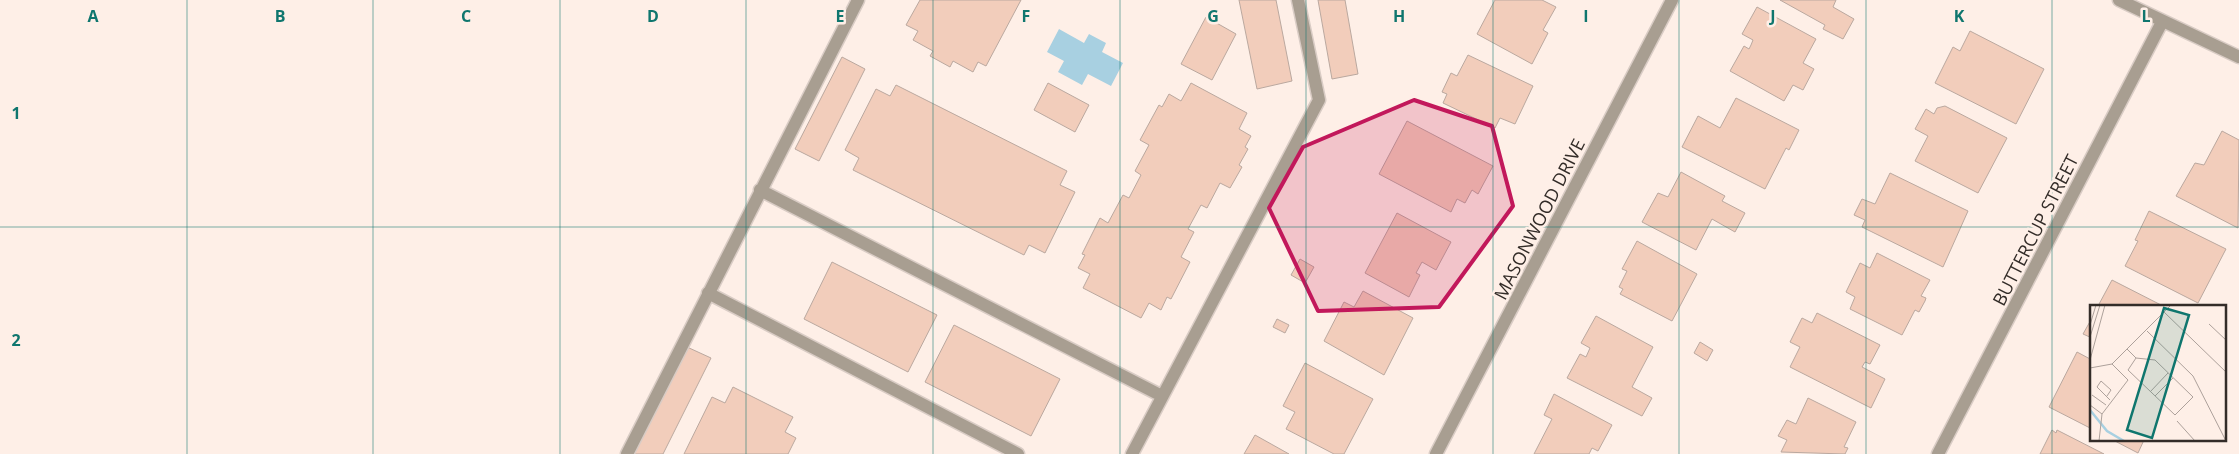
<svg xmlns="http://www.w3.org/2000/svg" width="2239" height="454" font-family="'Open Sans',sans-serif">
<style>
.water{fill:#a8d0e1}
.building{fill:#f2cdbb;stroke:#baa89f}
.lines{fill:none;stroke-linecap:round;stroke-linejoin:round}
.minor-casing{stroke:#d9ccc5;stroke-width:15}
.minor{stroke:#a89e91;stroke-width:12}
.marked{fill:#c2185b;fill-opacity:0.2;stroke:#c2185b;stroke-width:4;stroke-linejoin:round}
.grid{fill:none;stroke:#0f766e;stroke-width:1;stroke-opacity:0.55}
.labels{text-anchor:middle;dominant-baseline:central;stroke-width:5;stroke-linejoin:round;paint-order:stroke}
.street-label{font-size:18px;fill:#332c28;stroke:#feefe7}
.inset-river{fill:none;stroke:#a8d0e1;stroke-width:2.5}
.inset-road{fill:none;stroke:#ada19b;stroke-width:1}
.view{fill:#0f766e;fill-opacity:0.15;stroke:#0f766e;stroke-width:2.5}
.inset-edge{fill:none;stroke:#332c28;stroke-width:2.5}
.grid-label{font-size:16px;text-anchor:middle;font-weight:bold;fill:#0f766e;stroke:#feefe7;stroke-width:5;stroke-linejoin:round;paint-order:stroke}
</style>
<rect width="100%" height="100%" fill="#feefe7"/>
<path class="water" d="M1059,29L1084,43L1089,34L1106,43L1102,52L1123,63L1111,86L1088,74L1082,85L1058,72L1064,61L1047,52Z"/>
<path class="building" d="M920,0H1021L986,66L978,62L973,72L953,61L950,67L930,56L933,51L913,40L918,31L906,25Z
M1239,0H1276L1292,81L1257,89Z
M1318,0H1345L1358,74L1332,79Z
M1495,0H1542L1556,7L1543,30L1548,33L1532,64L1477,34Z
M1780,0H1836L1833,7L1854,19L1843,39L1823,29L1825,25Z
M1757,7L1816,39L1803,63L1814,69L1803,90L1793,85L1784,101L1730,71L1744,46L1749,49L1751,45L1753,40L1742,34Z
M1206,17L1236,34L1212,80L1181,64Z
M1970,31L2044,69L2016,124L1935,83L1953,47L1960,51Z
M1468,55L1533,86L1515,124L1500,118L1495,128L1443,103L1447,94L1442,92L1451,73L1457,76Z
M842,57L865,69L819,161L795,149Z
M1048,83L1089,105L1075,132L1034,110Z
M1191,83L1247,113L1239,129L1251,136L1245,147L1248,149L1239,165L1242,167L1230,188L1220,183L1207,208L1201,205L1188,229L1194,232L1181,257L1190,262L1171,299L1167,297L1161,310L1149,303L1141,318L1083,288L1090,274L1078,268L1085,255L1082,254L1100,218L1108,223L1123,195L1129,198L1141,175L1135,171L1149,145L1140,140L1159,105L1162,107L1169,94L1181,101Z
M896,85L1067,171L1060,185L1075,192L1045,253L1029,245L1024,255L853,170L859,158L845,150L876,89L890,96Z
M1736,98L1799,130L1789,150L1786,148L1765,189L1682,147L1698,116L1720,128Z
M1945,106L2007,138L1978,193L1915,161L1928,136L1915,129L1926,109L1934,114L1937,108Z
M1407,121L1493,166L1478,194L1472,190L1465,203L1457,199L1451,212L1379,174Z
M2222,131L2239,140L2238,228L2176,196L2195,163L2204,165Z
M1681,172L1725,196L1722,201L1745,213L1735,232L1712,219L1696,250L1642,222L1658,193L1668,197Z
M1890,173L1968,211L1943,267L1862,227L1865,220L1854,215L1862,199L1875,204Z
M2149,211L2226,249L2198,303L2125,266L2138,241L2135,240Z
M1397,213L1451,242L1436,270L1422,262L1416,273L1420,275L1409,297L1365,273Z
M1637,241L1697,274L1672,321L1620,294L1623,289L1619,287L1627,271L1622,269Z
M1877,253L1930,280L1921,296L1926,298L1925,301L1919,312L1915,310L1902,335L1850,309L1855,297L1846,292L1860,263L1870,268Z
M1300,259L1314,267L1305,283L1291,275Z
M832,262L937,315L908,372L804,319Z
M2112,280L2163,306H2098Z
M1363,291L1413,318L1384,375L1324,341L1344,302L1354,307Z
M1817,313L1880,345L1870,364L1865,362L1862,367L1885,379L1871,408L1790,367L1800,347L1790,342L1802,318L1812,323Z
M1596,316L1653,347L1632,387L1652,398L1642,416L1567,378L1580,354L1586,357L1590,348L1581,343Z
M2092,318V338L2083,334Z
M1277,319L1289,325L1285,333L1273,327Z
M954,325L1060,379L1031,436L925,382Z
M1700,342L1713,350L1707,361L1694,353Z
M687,347L711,358L663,454H633Z
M2077,352L2092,360V429L2049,407Z
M1305,363L1373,399L1344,454H1334L1286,429L1295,412L1283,406Z
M733,387L793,417L785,432L796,438L788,454H684L712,397L725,403Z
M1554,394L1612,425L1598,451L1592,448L1589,454H1534L1552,419L1544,415Z
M1808,398L1856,422L1844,447L1848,448L1845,454L1781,452L1787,440L1778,436L1787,420L1796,424Z
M2052,430L2056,433L2057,430L2104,454H2040Z
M1255,435L1289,454H1244Z
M2113,440H2144L2138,453Z"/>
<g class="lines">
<g class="minor-casing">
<path id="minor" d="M2119,0L2239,57
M760,190L1162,396
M708,293L1018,454
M627,454L858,0
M1132,454L1319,100L1298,0
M1436,454L1672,0
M1938,454L2162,22"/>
</g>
<use href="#minor" class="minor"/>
</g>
<path class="marked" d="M1414,100L1492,126L1513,206L1439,307L1318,311L1269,208L1303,147Z"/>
<path class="grid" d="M187,0V454M373,0V454M560,0V454M746,0V454M933,0V454M1120,0V454M1306,0V454M1493,0V454M1679,0V454M1866,0V454M2052,0V454M0,227H2239"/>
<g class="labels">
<g class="street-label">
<text transform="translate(1539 219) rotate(-63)">MASONWOOD DRIVE</text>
<text transform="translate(2035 230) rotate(-63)">BUTTERCUP STREET</text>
</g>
</g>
<g transform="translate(2090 305)">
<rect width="136" height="136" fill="#feefe7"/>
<path class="inset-river" d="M0,105L17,126L34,136"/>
<path class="inset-road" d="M74,7L137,68M119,19L137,36M0,20L6,0M57,26L103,71L136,136M0,32L10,0M37,44L46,53L65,55L103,92L85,110L38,65L46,53M0,55L15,0M0,63L22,59L81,0M60,87L78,68M2,90L16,100M17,91L21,85L11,76L7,82L20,95M65,91L83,73M0,100L12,109M87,116L105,136M9,136L12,109L38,75L22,59"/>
<path class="view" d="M74,3L99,10L62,133L37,125Z"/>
<rect width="136" height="136" class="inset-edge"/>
</g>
<g class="grid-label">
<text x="93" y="22">A</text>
<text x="280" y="22">B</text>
<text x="466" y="22">C</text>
<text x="653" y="22">D</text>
<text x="840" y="22">E</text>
<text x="1026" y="22">F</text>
<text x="1213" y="22">G</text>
<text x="1399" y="22">H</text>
<text x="1586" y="22">I</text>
<text x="1773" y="22">J</text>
<text x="1959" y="22">K</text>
<text x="2146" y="22">L</text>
<text x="16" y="119">1</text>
<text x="16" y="346">2</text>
</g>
</svg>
